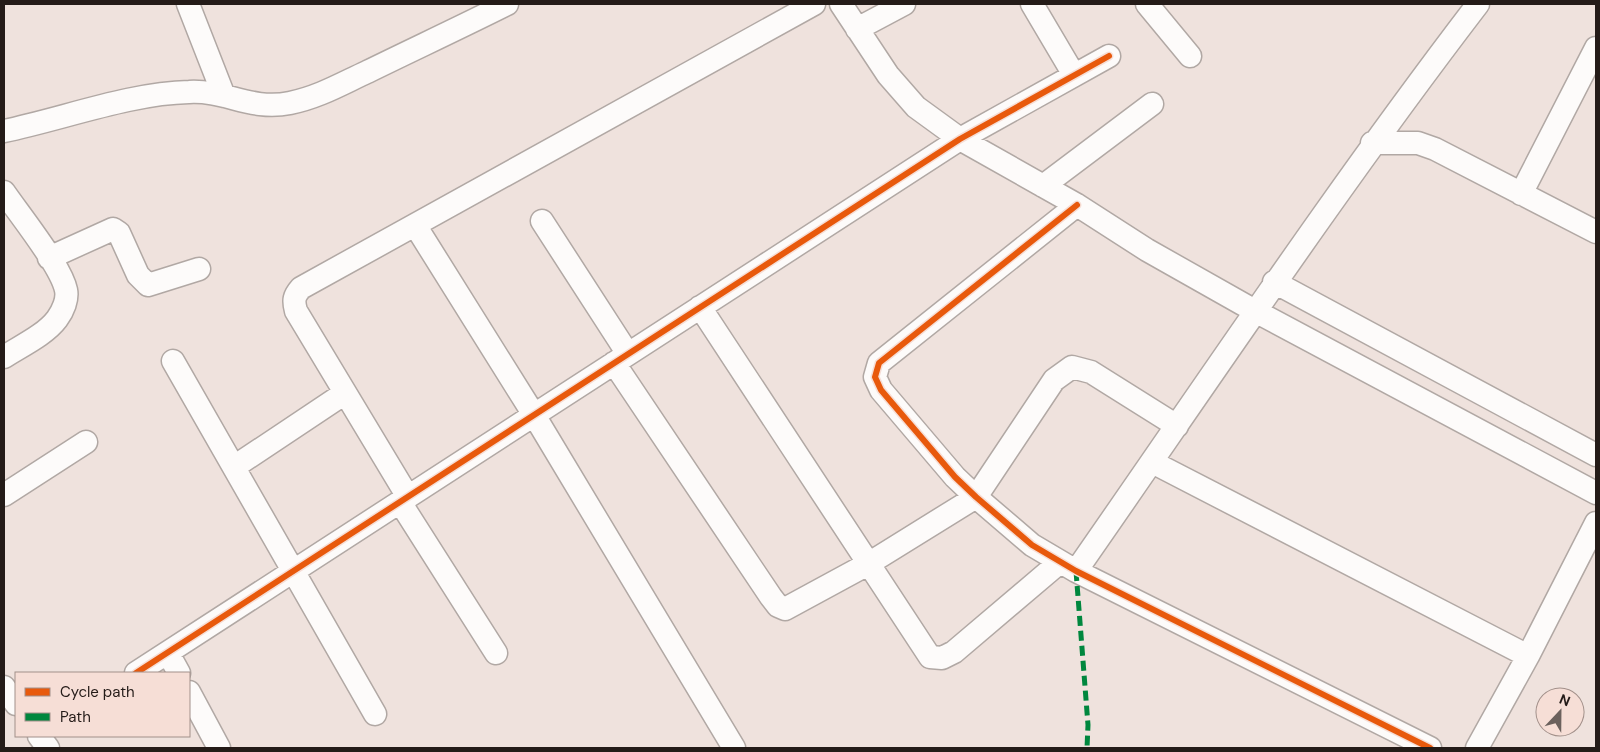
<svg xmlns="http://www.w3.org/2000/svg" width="1600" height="752" font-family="'DM Sans',sans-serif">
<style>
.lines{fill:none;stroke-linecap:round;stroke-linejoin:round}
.minor-casing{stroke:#b1a8a4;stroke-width:25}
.minor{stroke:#fdfbfa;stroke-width:22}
.quiet{stroke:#00873e;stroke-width:5;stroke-dasharray:10 5;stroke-linecap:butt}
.cycleway-casing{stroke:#f6ded6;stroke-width:9}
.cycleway{stroke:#e8590c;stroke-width:6}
</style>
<rect width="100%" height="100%" fill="#efe2dd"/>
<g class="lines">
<g class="minor-casing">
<path id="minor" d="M188,4L224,96
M841,4L888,75L916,107L960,139L1077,205L1147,250L1255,311L1596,493
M1032,4L1074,75
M1147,4L1190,56
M857,29L904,4
M4,131C62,119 131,93 189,92C226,90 251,111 290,103C319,97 341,84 367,72C414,49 461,27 507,4
M1372,143H1418L1435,149L1596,232
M1043,186L1152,104
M4,192C19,214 61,266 66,290C68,299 63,311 57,319C45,335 21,346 4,357
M1521,194L1596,48
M1077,205L879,363L875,377L881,390L955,477L976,497L1032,545L1076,571L1430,748
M542,221L628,354
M415,225L534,415L734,748
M49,258L113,229L119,233L138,275L148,285L199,269
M1274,282L1596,455
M700,307L930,657L942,658L954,652L1060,562
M173,361L375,714
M614,363L771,597L778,606L785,609L868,564L976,497L1054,380L1072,367L1091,372L1177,426
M1152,462L1528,656
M234,467L345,393
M4,495L86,442
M408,497L296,311C293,300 294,296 301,288L814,4
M400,502L496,653
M1076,571C1209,380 1337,188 1478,4
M168,653L179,673
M136,673L960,139L1109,56
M4,687L16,704
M189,692L219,748
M39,736L48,748
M1477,748L1528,656L1596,523"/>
</g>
<use href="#minor" class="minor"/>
<path class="quiet" d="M1076,571L1088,725L1087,748"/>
<g class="cycleway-casing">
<path id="cycleway" d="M1077,205L879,363L875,377L881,390L955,477L976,497L1032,545L1076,571L1430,748
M136,673L960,139L1109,56"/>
</g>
<use href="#cycleway" class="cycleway"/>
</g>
<rect width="1600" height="752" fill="none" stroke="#241b18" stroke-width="10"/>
<rect x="15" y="672" width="175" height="65" fill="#f6ded6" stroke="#a2908a"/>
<rect x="25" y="688" width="25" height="8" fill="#e8590c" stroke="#a2908a"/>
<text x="60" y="697" font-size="15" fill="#241b18">Cycle path</text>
<rect x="25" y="713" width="25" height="8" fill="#00873e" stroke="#a2908a"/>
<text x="60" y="722" font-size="15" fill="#241b18">Path</text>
<g transform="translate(1560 712) rotate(22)"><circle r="24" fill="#f6ded6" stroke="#a2908a"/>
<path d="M0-4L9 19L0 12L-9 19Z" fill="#6b615d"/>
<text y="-8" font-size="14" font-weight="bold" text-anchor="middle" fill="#241b18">N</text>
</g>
</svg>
